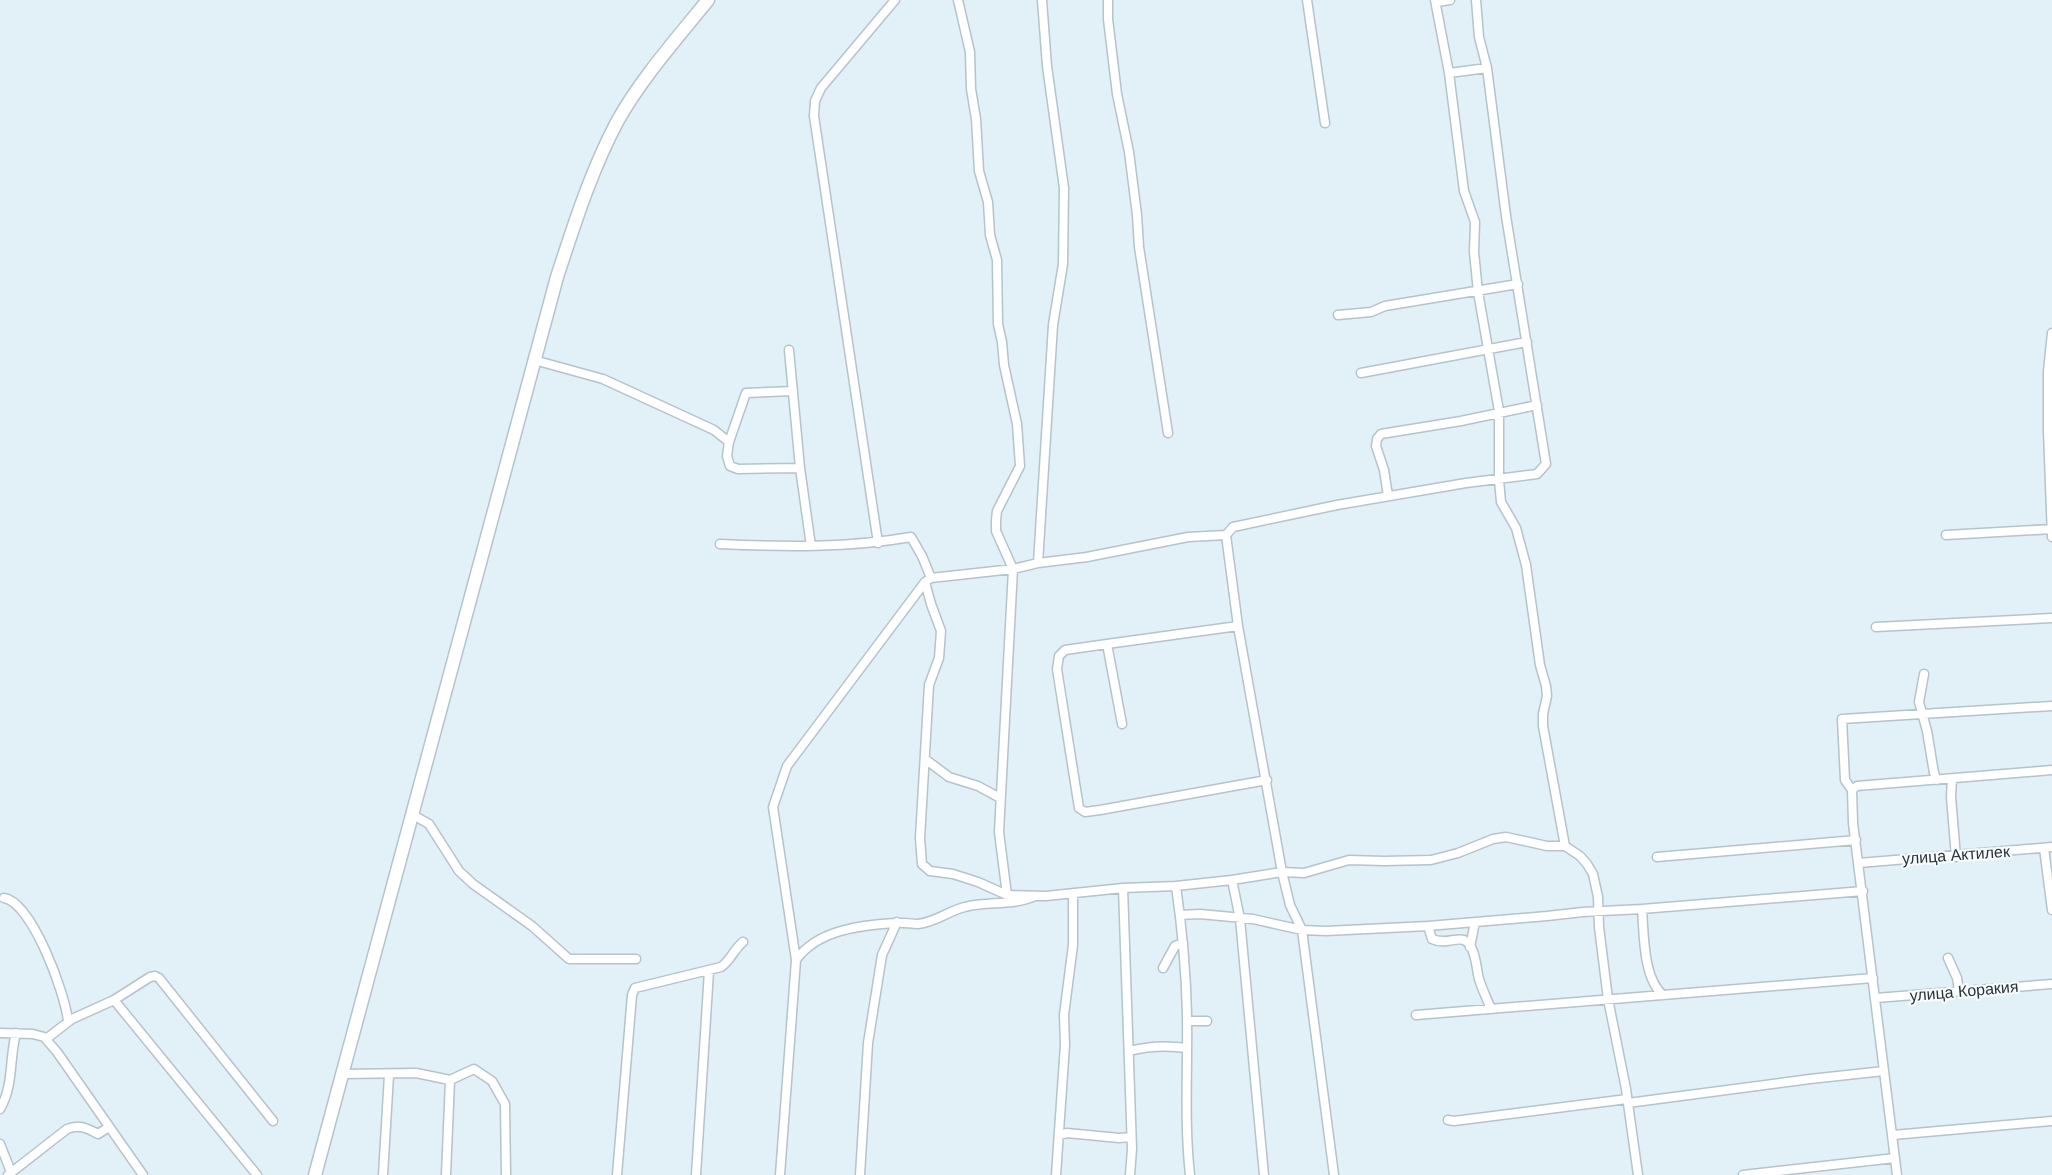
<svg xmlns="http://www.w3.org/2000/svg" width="2052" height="1175" font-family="Arial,sans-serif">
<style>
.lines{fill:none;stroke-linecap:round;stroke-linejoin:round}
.street-casing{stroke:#b5c3cb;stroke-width:11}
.secondary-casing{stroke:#b5c3cb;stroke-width:15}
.street{stroke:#fff;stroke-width:8}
.secondary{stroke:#fff;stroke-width:12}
.labels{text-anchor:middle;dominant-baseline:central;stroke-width:4.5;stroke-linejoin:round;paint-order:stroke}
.street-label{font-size:16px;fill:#2c3235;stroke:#f6fcff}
</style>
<rect width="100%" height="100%" fill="#e2f0f8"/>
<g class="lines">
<g class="street-casing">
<path id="street" d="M958,0L970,52L971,89L976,119L979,171L988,202L990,235L997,260L998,324L1002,342L1004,365L1017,424L1020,466L997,511L996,520V531L1013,569L999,832L1007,895L1046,896L1123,888L1176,886L1232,880L1240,919L1264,1175
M1108,0V19L1117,94L1129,152L1137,215L1139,247L1168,433
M1307,0L1325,123
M1435,0L1449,73L1464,191L1475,222L1474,252L1478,292L1499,411V480L1501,502L1516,528L1526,565L1540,665L1546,686L1547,696L1543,714V726L1565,846L1580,856L1587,864L1593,874L1598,897L1599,927L1608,999L1626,1089L1638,1175
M1437,2L1450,0
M1449,73L1487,68
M1338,315L1371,312L1385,306L1518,284
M2052,333L2048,371V431L2052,537
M789,350L800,468L811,546
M534,360L603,379L714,430L729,442L727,456L730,466L738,469L800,468
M1361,373L1527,342
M729,442L746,393L793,391
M1388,496L1384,470L1376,446L1377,439L1381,434L1461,421L1537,405
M1946,535L2052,529
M878,543L814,116L815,101L821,88L895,0
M720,544C784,547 848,548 911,537L922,556L931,578
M1038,563L1053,325L1063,264L1064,188L1047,66L1042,0
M925,582L931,604L941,631L939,658L929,685L920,838L922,864L930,871L953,874L978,882L1007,895
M1876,627L2052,618
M1107,644L1065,650L1059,656L1057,669L1079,808L1085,812L1100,810L1267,780
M1924,674L1919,702L1927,731L1934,773L1937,780
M1122,724L1107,644L1238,626
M925,759L949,777L978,786L1000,798
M1952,779L1951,797L1956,857
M1852,790L1857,786L2052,770
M413,815L429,824L459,871L473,884L532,926L569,959H636
M2044,848L2052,910
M1657,857L1856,840
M1859,863L2052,847
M1232,880L1282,872L1304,873L1349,860L1384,861L1431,860L1458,853L1493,839L1506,837L1547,846H1565
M1176,886C1182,928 1186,971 1187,1014C1188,1068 1184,1121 1190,1175
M1123,888L1132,1149L1130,1175
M4,898C32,902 66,995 68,1022
M1642,909C1644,935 1643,978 1663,995
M1180,915L1200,914L1253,919L1302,930L1326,931L1428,926
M1470,947L1475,922
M1948,958L1957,978L1959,991
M796,960L773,807L787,766L925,582L931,578L1013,569L1038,563L1087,557L1188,537L1226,535
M1163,968L1175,946L1183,943
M1876,998L2052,984
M1491,1009C1487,999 1482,989 1479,979C1476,968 1476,946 1464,940C1456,937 1445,945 1432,939L1428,926L1547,916L1583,912L1642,909L1863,891
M1416,1015L1873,978
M1187,1021H1207
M0,1033L33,1034L44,1037L57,1052L143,1175
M46,1039L72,1019L114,1000
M1129,1051C1148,1046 1166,1045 1187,1048
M343,1074L416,1073L450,1080L446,1175
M450,1080L474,1069L492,1081L505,1104L506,1175
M1628,1103L1810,1079L1884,1071
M0,1109C14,1085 9,1059 16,1033
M1448,1120L1454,1121L1627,1099
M1059,1135L1067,1133L1119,1138L1131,1137
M1893,1135L2052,1121
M0,1144L11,1172
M8,1175L67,1129C79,1124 87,1128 98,1134L109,1127
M257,1175L114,1000L150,977L155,976L159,978L273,1121
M383,1175L389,1075
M617,1175L632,995L635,988L721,967C731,960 734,949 743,942
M696,1175L709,971
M780,1175L796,960C817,930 861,925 895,923C903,922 910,924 918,924C936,922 948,911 965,907C988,901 1010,906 1033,897
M860,1175L868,1043L882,955L897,922
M1056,1175L1065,1045L1064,1015L1073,945V893
M1334,1175L1302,930L1290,905L1282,872L1238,626L1226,535L1233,527L1337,505L1466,483L1537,474L1546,464L1506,216L1487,68L1479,37L1476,0
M1743,1175L1895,1158
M1897,1175L1853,823L1852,790L1845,780L1842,719L2052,706"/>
</g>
<g class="secondary-casing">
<path id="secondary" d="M315,1175L557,277C574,225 591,171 617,122C640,80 678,37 708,0"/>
</g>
<use href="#street" class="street"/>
<use href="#secondary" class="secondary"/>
</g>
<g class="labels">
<g class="street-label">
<text transform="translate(1956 855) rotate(-4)">улица Актилек</text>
<text transform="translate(1964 991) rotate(-5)">улица Коракия</text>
</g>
</g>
</svg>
